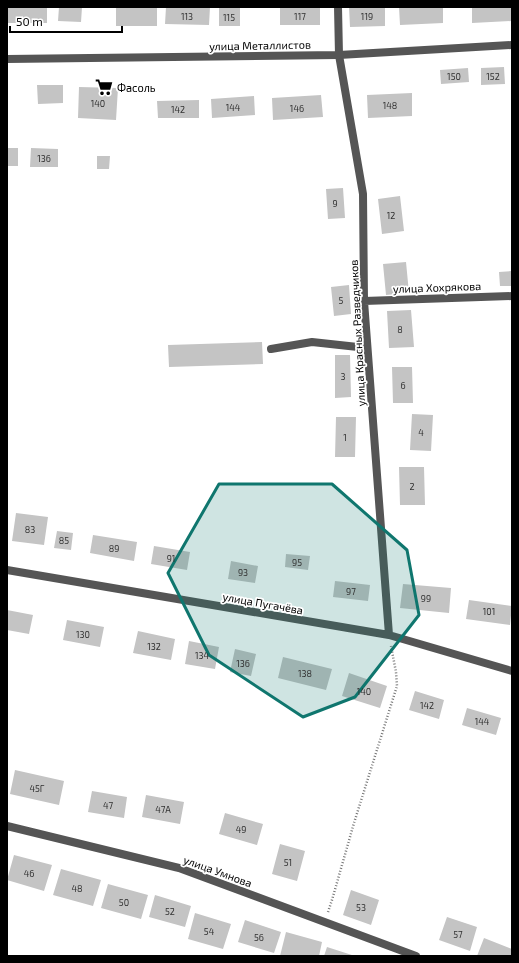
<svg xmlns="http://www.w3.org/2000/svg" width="519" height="963" font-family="'Exo 2',sans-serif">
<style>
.building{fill:#c4c4c4}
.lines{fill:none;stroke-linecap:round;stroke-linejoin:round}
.path{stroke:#777;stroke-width:2.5;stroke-dasharray:1 2;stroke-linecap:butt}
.service{stroke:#555;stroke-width:8}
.minor{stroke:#555;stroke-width:8}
.tertiary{stroke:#555;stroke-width:8}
.marked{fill:#0f766e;fill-opacity:0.2;stroke:#0f766e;stroke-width:3;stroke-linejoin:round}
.labels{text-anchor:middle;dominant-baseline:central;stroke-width:3.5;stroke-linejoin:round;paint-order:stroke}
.number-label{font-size:9px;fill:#313131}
.street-label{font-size:11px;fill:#000;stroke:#fff}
.poi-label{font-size:11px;fill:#000;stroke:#fff;text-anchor:start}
</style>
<rect width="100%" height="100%" fill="#fff"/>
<path class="building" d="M7,7H47V23H7Z
M59,7H82L81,22L58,21Z
M116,7H157V26H116Z
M166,7H210L209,25L165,24Z
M240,7V26H219V8Z
M280,7H320V25H280Z
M349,7H385V26L350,27Z
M399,7H443V23L400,25Z
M472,7H512V21L472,23Z
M504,67L505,84L481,85V68Z
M468,68L469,82L441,84L440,70Z
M37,85H63V103L38,104Z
M79,87L118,88L116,120L78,118Z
M412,93V116L368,118L367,95Z
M321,95L323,117L273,120L272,98Z
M254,96L255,115L212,118L211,99Z
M199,100V118H158L157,101Z
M7,148H18V166H7Z
M31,148L58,149V167H30Z
M97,156H110L109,169H97Z
M343,188L345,218L328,219L326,189Z
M400,196L404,231L382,234L378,199Z
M406,262L409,293L386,295L383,264Z
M512,271V286H500L499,272Z
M349,285L351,314L334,316L331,287Z
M411,310L414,347L389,348L387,311Z
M262,342L263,364L169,367L168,345Z
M335,355H350L351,397L335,398Z
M392,367H412L413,403H393Z
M412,414L433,415L431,451L410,450Z
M336,417H356L355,457H335Z
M399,467H424L425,505H400Z
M16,513L48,517L44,545L12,541Z
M57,531L73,533L71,550L54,548Z
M93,535L137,542L134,561L90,553Z
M154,546L190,552L187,570L151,564Z
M286,554L310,556L308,570L285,567Z
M231,561L258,566L255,583L228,579Z
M335,581L370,585L368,601L333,597Z
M403,584L451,588L449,613L400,608Z
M469,600L512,606L510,625L466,619Z
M7,610L33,615L29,634L7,630Z
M67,620L104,627L100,647L63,640Z
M138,631L175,639L171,660L133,653Z
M189,641L219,647L215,669L185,664Z
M235,649L256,654L251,676L230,672Z
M283,657L332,669L326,690L278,678Z
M349,673L387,686L380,708L342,696Z
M415,691L444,700L439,719L409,710Z
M467,708L501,718L496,735L462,725Z
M15,770L64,781L59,805L10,794Z
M92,791L127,797L124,818L88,812Z
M146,795L184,802L180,824L142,817Z
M225,813L263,824L257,845L219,834Z
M280,844L305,851L297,881L272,874Z
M14,855L52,865L44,891L7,880Z
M61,869L101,880L93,906L53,895Z
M108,884L148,895L141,919L101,908Z
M351,890L379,900L371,925L343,915Z
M155,895L191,906L185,927L149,917Z
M195,913L231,924L223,949L188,939Z
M447,917L477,927L470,951L439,940Z
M245,920L281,932L274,953L238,942Z
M286,932L322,942L319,956H280Z
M484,938L512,949V956H477Z
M327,947L355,956H324Z"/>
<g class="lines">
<path class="path" d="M328,912L332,900L354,823L397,686L396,672L391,646"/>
<path class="service" d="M271,349L312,342L367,348"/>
<path class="minor" d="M338,7L339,55L363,194L364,301L389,635
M364,301L512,296
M7,570L389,635L512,671
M7,826L179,868L416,956"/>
<path class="tertiary" d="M7,59L339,55L512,45"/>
</g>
<path class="marked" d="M219,484H332L407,550L419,615L355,697L303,717L209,655L168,573Z"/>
<defs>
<g id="supermarket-bare" transform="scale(1.38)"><path d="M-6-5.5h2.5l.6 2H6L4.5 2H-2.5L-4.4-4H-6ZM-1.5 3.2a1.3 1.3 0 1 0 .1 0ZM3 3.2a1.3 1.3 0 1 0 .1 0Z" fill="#000" stroke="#fff" stroke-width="2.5" paint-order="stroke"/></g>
</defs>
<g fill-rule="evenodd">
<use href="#supermarket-bare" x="104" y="87"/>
</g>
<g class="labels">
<g class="number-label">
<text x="187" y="16">113</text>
<text x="300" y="16">117</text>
<text x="367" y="16">119</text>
<text x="229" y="17">115</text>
<text x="454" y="76">150</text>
<text x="493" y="76">152</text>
<text x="98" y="103">140</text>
<text x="390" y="105">148</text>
<text x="233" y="107">144</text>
<text x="297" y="108">146</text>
<text x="178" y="109">142</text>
<text x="44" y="158">136</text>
<text x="335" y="203">9</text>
<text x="391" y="215">12</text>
<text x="341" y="300">5</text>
<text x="400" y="329">8</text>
<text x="343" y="376">3</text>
<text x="403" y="385">6</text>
<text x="421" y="432">4</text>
<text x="345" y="437">1</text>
<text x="412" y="486">2</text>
<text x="30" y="529">83</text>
<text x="64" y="540">85</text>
<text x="114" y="548">89</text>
<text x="171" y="558">91</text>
<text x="297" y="562">95</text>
<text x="243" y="572">93</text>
<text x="351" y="591">97</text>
<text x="426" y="598">99</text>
<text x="489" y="611">101</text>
<text x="83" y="634">130</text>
<text x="154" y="646">132</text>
<text x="202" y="655">134</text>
<text x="243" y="663">136</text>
<text x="305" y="673">138</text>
<text x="364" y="691">140</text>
<text x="427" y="705">142</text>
<text x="482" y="721">144</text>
<text x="37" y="788">45Г</text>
<text x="108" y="805">47</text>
<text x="163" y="809">47А</text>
<text x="241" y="829">49</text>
<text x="288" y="862">51</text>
<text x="29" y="873">46</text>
<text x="77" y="888">48</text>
<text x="124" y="902">50</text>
<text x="361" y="907">53</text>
<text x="170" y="911">52</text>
<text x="209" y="931">54</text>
<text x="458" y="934">57</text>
<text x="259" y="937">56</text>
</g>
<g class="street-label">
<text transform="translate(260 45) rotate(-1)">улица Металлистов</text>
<text transform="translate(437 287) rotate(-2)">улица Хохрякова</text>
<text transform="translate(357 333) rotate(-93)">улица Красных Разведчиков</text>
<text transform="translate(263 603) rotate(10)">улица Пугачёва</text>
<text transform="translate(218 871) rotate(20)">улица Умнова</text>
</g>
<g class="poi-label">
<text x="117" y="87">Фасоль</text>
</g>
</g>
<rect width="519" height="963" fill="none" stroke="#000000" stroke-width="16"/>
<path d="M10 26v6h112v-6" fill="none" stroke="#000000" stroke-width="2"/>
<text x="16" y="26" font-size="12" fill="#000000" stroke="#ffffff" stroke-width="3" paint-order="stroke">50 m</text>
</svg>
